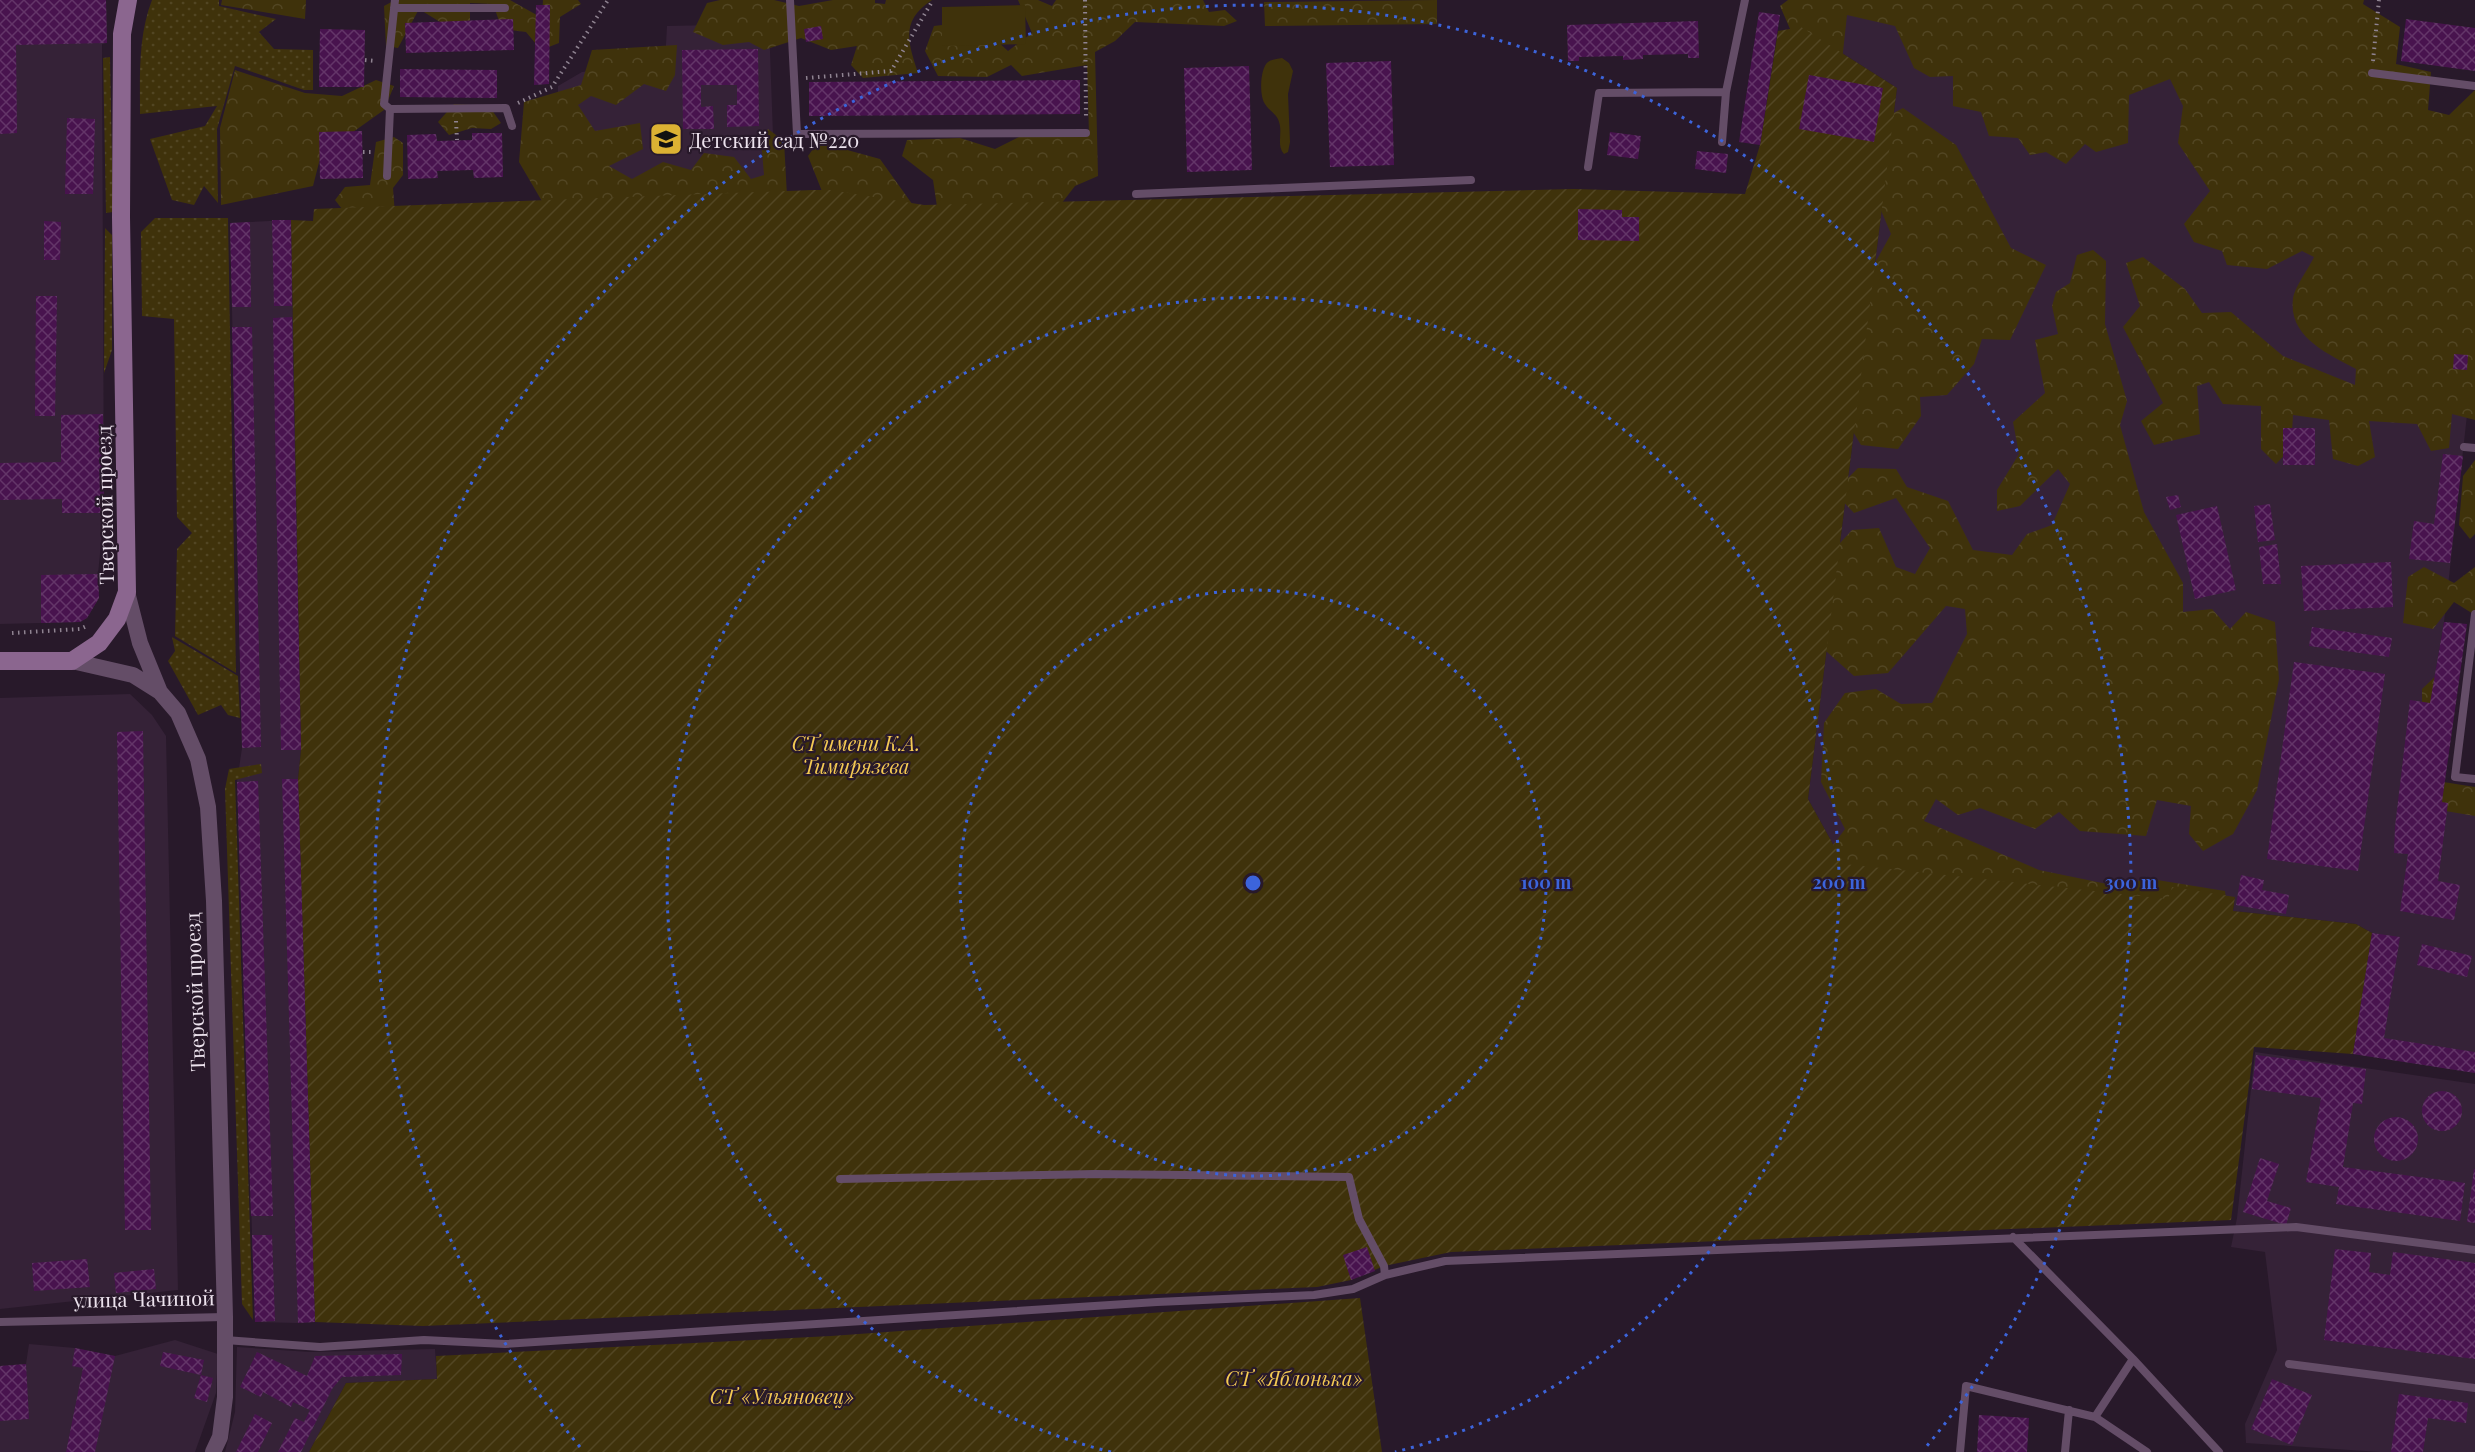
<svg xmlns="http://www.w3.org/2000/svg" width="2475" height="1452" font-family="'Playfair Display',serif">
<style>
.built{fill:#352237}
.grass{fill:url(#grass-dots)}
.forest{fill:url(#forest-crowns)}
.park{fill:#3f320b}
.garden{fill:url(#garden-furrows)}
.building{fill:url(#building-cross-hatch)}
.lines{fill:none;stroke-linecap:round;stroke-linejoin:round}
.path{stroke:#8f8391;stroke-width:4;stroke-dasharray:1.5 4.5;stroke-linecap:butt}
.lane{stroke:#644d67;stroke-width:8}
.street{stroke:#644d67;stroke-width:16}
.secondary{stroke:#8b668f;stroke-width:18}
.ring{fill:none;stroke:#3c64db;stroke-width:3;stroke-dasharray:3 6}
.labels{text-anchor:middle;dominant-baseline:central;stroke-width:4.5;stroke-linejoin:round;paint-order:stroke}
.poi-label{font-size:20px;fill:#ece2ed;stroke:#28192a;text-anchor:start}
.street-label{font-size:20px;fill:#ece2ed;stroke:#28192a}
.park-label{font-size:20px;font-style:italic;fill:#f4ca53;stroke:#28192a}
.centre{fill:#3c64db;stroke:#28192a;stroke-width:3}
.ring-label{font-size:18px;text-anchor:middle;font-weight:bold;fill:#3c64db;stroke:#28192a;stroke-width:4.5;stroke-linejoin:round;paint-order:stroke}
</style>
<defs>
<pattern id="grass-dots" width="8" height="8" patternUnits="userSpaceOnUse" patternTransform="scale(1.5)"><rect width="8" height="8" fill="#3f320b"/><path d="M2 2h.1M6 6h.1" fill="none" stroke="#524623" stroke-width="1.8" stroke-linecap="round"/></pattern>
<pattern id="forest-crowns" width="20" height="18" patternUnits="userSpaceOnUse" patternTransform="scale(1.5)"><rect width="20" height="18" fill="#3f320b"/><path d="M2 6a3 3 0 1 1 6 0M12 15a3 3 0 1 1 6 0" fill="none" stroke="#524623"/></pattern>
<pattern id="garden-furrows" width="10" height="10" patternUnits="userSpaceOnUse" patternTransform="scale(1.5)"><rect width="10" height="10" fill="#3f320b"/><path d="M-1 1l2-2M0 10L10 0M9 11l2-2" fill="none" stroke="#524623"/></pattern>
<pattern id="building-cross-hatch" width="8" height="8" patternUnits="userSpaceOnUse" patternTransform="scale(1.5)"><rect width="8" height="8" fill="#48134e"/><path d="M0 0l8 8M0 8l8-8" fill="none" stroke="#633568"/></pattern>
</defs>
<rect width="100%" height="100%" fill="#28192a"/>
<path class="built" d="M0,0H106L107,43L102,44L104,513L98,574L99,598L87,618L80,622L0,624Z
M1803,0H2356L2471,379L2444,622L2415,798L2475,806V1073L2353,1054L2372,933L2356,924L2233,911L2235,897L2168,899L1844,864L1808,799L1897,88L1801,27Z
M769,24L775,191L558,200V86L582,72L665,63L667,26Z
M291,220L301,750L298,779L315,1322L298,1323L255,1322L237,782L242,748L230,223Z
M130,694L152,715L166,736L178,1290L0,1309V698Z
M2255,1052L2475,1084V1452H2380L2246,1443L2245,1424L2277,1350L2265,1252L2231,1247L2237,1218Z
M175,1340L218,1354L216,1393L195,1452H0V1366L26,1364L29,1344L75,1348L115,1356Z
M237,1347L310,1352L435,1349L437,1379L346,1383L309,1452H225L235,1412Z"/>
<path class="grass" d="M152,0H219V6L276,19L259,32L274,49L313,50V90H304L235,66L217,129L218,203L204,186L194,205L172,200L150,139L205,126L217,106L140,114C140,76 138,36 152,0Z
M110,57L113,212L106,213L103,58Z
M155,218H228L236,673L175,636L177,549L192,533L177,517L174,319L142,316L141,232Z
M105,228L112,235V350L104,373Z
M172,637L238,676L240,718L228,715L221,705L198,715L168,661L175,651Z
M261,764L262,773L235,780L253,1320L242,1304L225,789L229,769Z"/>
<path class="forest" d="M222,0H306L305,19L221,5Z
M395,0H510L542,18L543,0H578L581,4L560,17L559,43L541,50L526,32L502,29L493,4L470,3V31L461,35L419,9L398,48L386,46L384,6Z
M720,0H774L799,6L833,0H875V3L885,4L886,0H932C900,21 908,42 918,73L863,78L851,65L857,46L831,50L801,38L764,50L749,42L723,45L693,32L707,3Z
M1018,0H1038L1052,6L1056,0H1203L1209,12L1225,10L1237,21L1224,26L1135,22L1115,41L1095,52L1098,176L1075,186L1054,213L939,220L933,180L902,156L907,140L960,138L995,149L1019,137L1089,134L1087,65L1022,76L1011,65L987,77L938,76L925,51L934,26L975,21L1008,51L1032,33Z
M1437,0V24L1265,26L1264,2Z
M1788,0H2364L2363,4L2400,27L2396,64L2431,72L2428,110L2449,115L2475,90V420L2452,414L2449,448L2431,451L2417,424L2369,421L2375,457L2358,466L2333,459L2329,420L2293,415L2291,448L2276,464L2261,449V406L2223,404L2209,382L2197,386L2200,434L2154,445L2141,421L2163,403L2123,327L2140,306L2126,263L2143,257L2185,289L2202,313L2231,312L2283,356L2355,385L2356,369C2328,354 2288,337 2293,299C2294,288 2309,268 2314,257L2302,251L2267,269L2227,265L2222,251L2194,242L2184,224L2210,191L2178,143L2183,106L2170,79L2129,95L2128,143L2096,152L2085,144L2066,164L2046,152L2030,155L2018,138L1989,136L1981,112L1953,106V76L1930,77L1914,68L1895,26L1847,15L1842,61L1794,38L1780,6Z
M677,45L675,75L666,91L644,84L616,105L591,96L578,105L595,131L640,123L643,149L609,166L632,179L663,162L691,170L704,153L734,157L751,179L764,175L761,139L768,129L784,141L787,196L550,215L519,162L524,102L581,85L592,50Z
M235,70L305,93L342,96L376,80L394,86L384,110L346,137L325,139L313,186L221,205L220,128Z
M454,104L489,106L501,123L491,129L472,128L449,135L438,122Z
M1903,108L1956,145L2011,248L2046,265L2010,340L1982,339L1974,364L1947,395L1920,397L1921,416L1898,449L1861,445L1843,415L1858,294L1891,234L1872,189L1886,117Z
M394,137L403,143V175L393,188L395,215L356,227L335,200L345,187L370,185L376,142Z
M818,142L880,159L920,215L829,209L808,156Z
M2093,250L2106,261L2105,324L2127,401L2120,425L2144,512L2183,583V612L2212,609L2230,629L2246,612L2275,622L2279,679L2257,790L2233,834L2203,851L2189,834L2191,806L2157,800L2146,836L2080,831L2059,812L2035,829L1980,808L1958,815L1936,799L1924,821L2039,870L2112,885L2151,879L2225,891L2227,906L1847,887L1828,852L1845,829L1821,782L1824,723L1845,693L1876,689L1901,704L1932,703L1967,634L1965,609L1946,606L1888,673L1854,676L1818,644L1829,555L1852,530L1879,528L1896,567L1915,574L1930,548L1896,498L1854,513L1834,492L1858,468L1896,469L1907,487L1948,501L1973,550L2012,555L2027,534L2052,525L2070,484L2058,469L2020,506L1997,511V490L2019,454L2013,422L2045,393L2035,340L2058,334L2052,306L2056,292L2070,283L2077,255Z
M2475,460V534L2470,539L2459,525L2463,476Z
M2424,567L2454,583L2475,567V615L2454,602L2433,629L2403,623L2408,577Z
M2441,671L2437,781L2475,787V816L2422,807V689Z"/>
<path class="park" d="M1025,5L1026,44L942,46V7Z
M1282,58L1289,63L1293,71L1288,94L1290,142L1288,152L1284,154C1276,145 1283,133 1279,122C1277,114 1269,111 1265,104C1259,96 1260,68 1268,62C1272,59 1278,59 1282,58Z"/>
<path class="garden" d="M1801,27L1897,88L1808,799L1844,864L2168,899L2172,887L2235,897L2233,911L2356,924L2372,933L2353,1054L2254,1047L2231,1220L1451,1252L1384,1266L1351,1280L1317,1287L423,1326L315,1322L298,779L301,750L291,220L313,221L314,209L813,190H830L924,205L1574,189L1745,194L1760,145L1778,31Z
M1360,1298L1382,1452H309L346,1383L437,1379L436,1356L831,1336Z"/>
<path class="building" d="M0,0H106L107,43L16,45L17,133L0,134Z
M536,5H550L549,84L534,85Z
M1759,12L1780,15L1760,145L1739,142Z
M513,19L514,50L406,53L405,23Z
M2406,19L2475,28V71L2401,61Z
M1698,21L1699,58H1688V54L1643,55V59L1623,60V56L1579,57V61H1568L1567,25Z
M821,26L823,39L806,42L804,29Z
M320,29L365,30L364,87H319Z
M758,49L759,126L727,127V105H737V85H701V107L713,106L714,129H683L682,50Z
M1391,61L1394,165L1330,167L1326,63Z
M1249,66L1252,170L1187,172L1184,68Z
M400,69L497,70V98L400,97Z
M1809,75L1883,88L1874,142L1799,129Z
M1080,80V114L809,116V82Z
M67,118L95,119L93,194H65Z
M362,131L363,178L320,179L319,132Z
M1610,132L1641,136L1638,159L1607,155Z
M472,133H502L503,177L474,178L473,170L437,171L438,178L408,179L407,135L436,134L437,141L472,140Z
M1697,151L1728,154L1726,173L1695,169Z
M1578,209L1622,210V217H1639V241L1578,240Z
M272,220H291L292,306H274Z
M44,221L61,222L60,260H44Z
M250,222L251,307H232L230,223Z
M36,296H57L55,416H35Z
M292,317L301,750H281L273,318Z
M232,327H252L261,747L242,748Z
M2454,354L2468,355L2467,370L2453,369Z
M103,414L104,513H62V499L0,500V463L61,462V415Z
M2283,428H2315V465H2283Z
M2443,454L2463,456L2450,563L2409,559L2414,521L2434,524Z
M2178,495L2181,507L2170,510L2166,497Z
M2270,504L2275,540L2258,542L2254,506Z
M2217,506L2236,590L2195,599L2176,515Z
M2277,544L2281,584H2263L2259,547Z
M2391,562L2393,607L2304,611L2301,566Z
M98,574L99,598L87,618L80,622L41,623V575Z
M2444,622L2467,624L2442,802L2448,803L2438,881L2460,885L2454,920L2400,911L2408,854L2394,853L2395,827L2410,700L2430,703Z
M2312,627L2392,638L2389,657L2309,646Z
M2294,662L2385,674L2358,871L2267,859Z
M143,731L151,1230H125L117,732Z
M282,779H298L315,1322L298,1323Z
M258,781L273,1216H251L237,782Z
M2241,875L2264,880L2262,890L2289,895L2286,914L2236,905Z
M2372,933L2400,937L2384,1038L2475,1052V1073L2353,1054Z
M2422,944L2472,956L2467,977L2417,965Z
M2256,1055L2366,1069L2362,1104L2353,1103L2343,1167L2465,1183L2460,1221L2336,1204L2339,1187L2306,1182L2321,1098L2252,1089Z
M2422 1111a20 20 0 1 1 40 0a20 20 0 1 1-40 0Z
M2374 1139a22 22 0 1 1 44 0a22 22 0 1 1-44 0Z
M2260,1158L2279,1164L2267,1201L2291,1208L2286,1225L2243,1212Z
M2474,1169H2475V1223L2467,1222Z
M252,1235H272L275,1321L255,1322Z
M1367,1247L1375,1271L1351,1280L1343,1255Z
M2335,1249L2371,1253L2369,1272L2390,1275L2393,1252L2475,1263V1359L2324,1340Z
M87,1259L90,1287L34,1291L32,1263Z
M154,1269L156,1289L116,1293L114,1273Z
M75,1348L115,1356L95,1452H66L83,1368L72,1366Z
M163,1352L204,1360L201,1375L160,1366Z
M257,1352L307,1376L315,1356L402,1354L401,1375L342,1377L332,1389L301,1452H278L295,1418L304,1422L310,1410L293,1402L291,1407L263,1392L261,1397L240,1387Z
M26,1364L29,1419L0,1421V1366Z
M201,1375L213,1378L207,1402L194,1398Z
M2272,1379L2312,1395L2292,1445L2251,1429Z
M2399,1394L2468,1403L2466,1423L2428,1418L2423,1452H2391Z
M255,1414L272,1423L258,1452H236Z
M1979,1415L2029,1418L2027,1452H1977Z"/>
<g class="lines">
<path class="path" d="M1085,0L1086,120
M365,60L376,61
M2373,61L2379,0
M806,78L891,71L933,0
M518,103L552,87L608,0
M456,121L457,140
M363,152H375
M12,633L80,629L89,625"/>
<path class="lane" d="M395,0L384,104L390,109L506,108L512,126
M790,0L797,134L1086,133
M394,8H505
M2372,73L2475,86
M1722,142L1726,92L1745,0
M1588,167L1599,93L1726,92
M387,176L390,109
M1136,194L1471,180
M2464,447L2475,448
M2475,614L2455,777L2475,779
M840,1179L1095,1174L1349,1177L1359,1219L1384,1266L1385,1275
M2013,1237L2133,1359L2219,1452
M0,1322L225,1317
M225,1340L320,1347L424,1340L505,1344L1157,1302L1314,1295L1353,1289L1385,1275L1445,1261L2296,1227L2475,1250
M2289,1364L2475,1388
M2095,1417L2133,1359
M1960,1452L1966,1386L2095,1417L2147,1452
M2065,1452L2069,1410"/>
<path class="street" d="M127,592L140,643L160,692L178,713L198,759L208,807L214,901L225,1317V1397L220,1437L213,1452
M72,661L133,675L160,692"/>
<path class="secondary" d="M0,661H72L99,643L117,619L127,592L121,217L122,34L128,0"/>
</g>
<g class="ring">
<circle cx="1253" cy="883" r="293"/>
<path d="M1111 1452A586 586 0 1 1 1395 1452"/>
<path d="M580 1447A878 878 0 1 1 1926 1447"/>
</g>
<defs>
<g id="school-square" transform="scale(1.725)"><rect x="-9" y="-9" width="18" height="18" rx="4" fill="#dcb233" stroke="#28192a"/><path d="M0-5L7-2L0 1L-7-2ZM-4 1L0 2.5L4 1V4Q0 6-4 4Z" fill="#111"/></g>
</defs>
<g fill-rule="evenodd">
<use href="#school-square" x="666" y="139"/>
</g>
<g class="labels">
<g class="poi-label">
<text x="689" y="139">Детский сад №220</text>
</g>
<g class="street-label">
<text transform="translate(104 505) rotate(-91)">Тверской проезд</text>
<text transform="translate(194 992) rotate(-92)">Тверской проезд</text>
<text transform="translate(144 1298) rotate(-1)">улица Чачиной</text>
</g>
<g class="park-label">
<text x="856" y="742">СТ имени К.А.<tspan x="856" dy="23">Тимирязева</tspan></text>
<text x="1294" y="1377">СТ «Яблонька»</text>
<text x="782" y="1395">СТ «Ульяновец»</text>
</g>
</g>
<circle cx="1253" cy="883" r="9" class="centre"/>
<g class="ring-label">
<text x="1546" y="889">100 m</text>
<text x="1839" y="889">200 m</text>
<text x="2131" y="889">300 m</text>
</g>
</svg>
